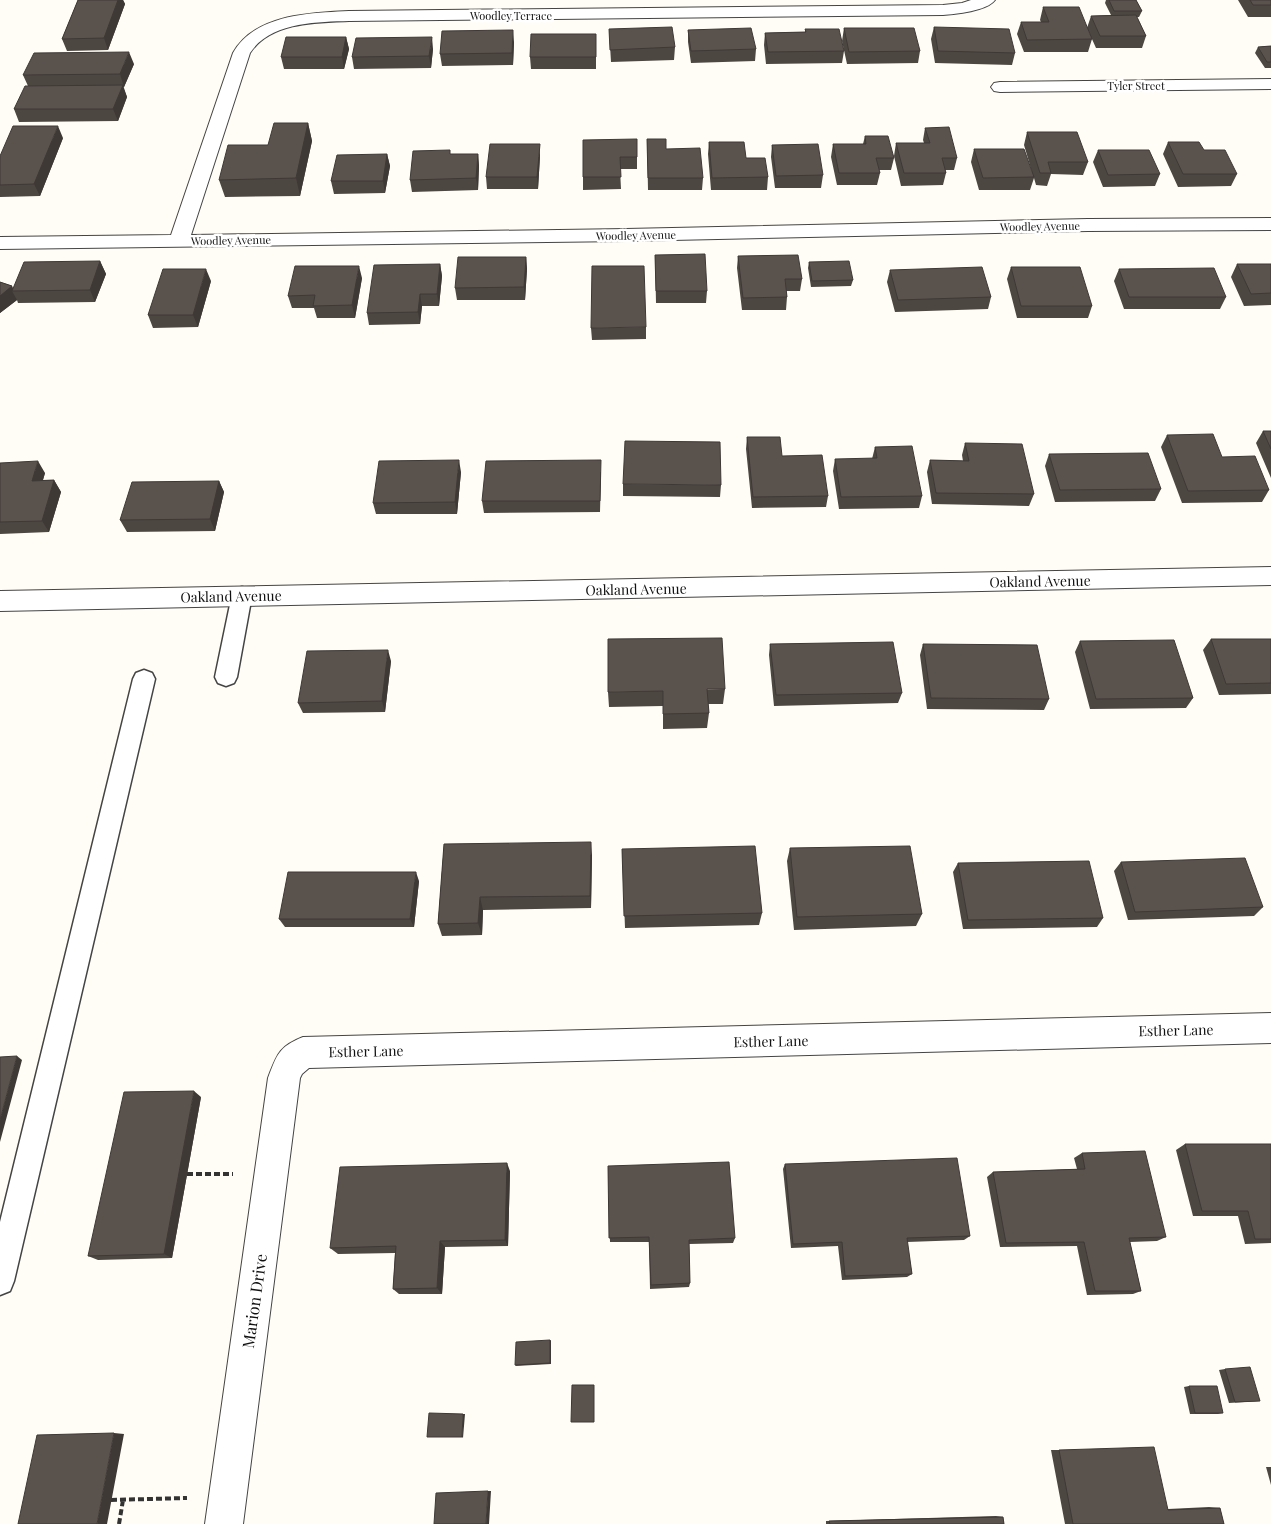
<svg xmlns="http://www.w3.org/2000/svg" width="1271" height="1524" font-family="'Playfair Display',serif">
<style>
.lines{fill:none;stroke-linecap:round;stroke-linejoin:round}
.service-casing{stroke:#444;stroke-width:3}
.minor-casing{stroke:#444;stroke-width:2}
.path{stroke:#333;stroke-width:4;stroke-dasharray:6 3;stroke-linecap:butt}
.service{fill:#fff;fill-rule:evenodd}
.minor{fill:#fff;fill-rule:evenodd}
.wall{fill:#4d4742}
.shaded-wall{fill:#3f3936}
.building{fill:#5a524d;stroke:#3f3936}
.labels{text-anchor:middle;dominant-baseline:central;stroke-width:5;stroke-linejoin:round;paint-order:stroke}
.far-street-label{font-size:11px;fill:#111;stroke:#fff}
.street-label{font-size:14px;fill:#111;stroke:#fff}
.near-street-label{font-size:16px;fill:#111;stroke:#fff}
</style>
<rect width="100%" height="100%" fill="#fffdf5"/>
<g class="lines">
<g class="service-casing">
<path id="service" d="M242,587L249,589L252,595L237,677L234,683L226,686L218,683L215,677L232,595L235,589Z
M144,670L152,673L155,679L14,1281L10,1291L0,1295V1222L133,679L136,673Z"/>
</g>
<g class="minor-casing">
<path id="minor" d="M971,0H995C987,11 956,14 943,15L349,21C317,22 270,22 250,53L191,235L626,229L1088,219L1271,218V230L1088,231L626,241L0,249V237L171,235L233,53C255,14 310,13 349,11L943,5L962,3Z
M1271,79V89L1000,92L994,91L991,87L994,83L1000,82Z
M1271,567V585L0,611V591Z
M1271,1013V1043L309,1068L302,1074L300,1078L243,1524H205L268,1078C277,1055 278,1047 303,1037Z"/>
</g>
<path class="path" d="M187,1174H233
M111,1500L187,1498
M119,1524L123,1500"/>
<use href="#service" class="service"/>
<use href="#minor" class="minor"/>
</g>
<path class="wall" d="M78,0H123L125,4L108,50L67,51L62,39Z
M1106,0H1136L1142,11L1139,17H1137L1146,36L1142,48H1096L1087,28L1091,16L1111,15L1105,3Z
M1238,0H1271V17H1248Z
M1043,7L1092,39L1088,52H1024L1017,34L1021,22H1041L1040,20Z
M934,27L1015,53L1012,65L935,63L931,39Z
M844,28L920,51L918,63L847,64L842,41Z
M609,29L675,47L674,60L611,62Z
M805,29L844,51L842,63L766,64L764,45L765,33L805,32Z
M688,30L756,49L755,61L691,63L688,42Z
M596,34V69H531L530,57Z
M346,37L349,49L344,69H284L281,57Z
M514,42L513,65L442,66L440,54Z
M1271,46V68H1265L1255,53L1258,47Z
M433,49L431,68L354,69L352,57Z
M134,64L124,87H123L127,97L118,121L19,122L14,109L28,86L23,75Z
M308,123L312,141L300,196L225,197L219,180L268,145Z
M925,128L957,158L954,170H945L946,173L943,185L901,186L894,156L896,143H924L923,140Z
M1027,132L1088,162L1083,175L1051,174L1047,186L1036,185L1034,178L1030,190H979L971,162L974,149L1032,172L1024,145Z
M865,136L894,158L891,170H879L880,173L877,185H837L831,157L833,144H863Z
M63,138L40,196L0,197V156Z
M637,139V169H620L621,189L583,190V177Z
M647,139L666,149L703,178L702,190H648Z
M709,142L746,158L768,177L767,190H711L708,154Z
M1168,142L1237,174L1231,186L1178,187L1163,154Z
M772,145L823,175L821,188H775L771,157Z
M1098,150L1160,174L1155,186L1103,187L1093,162Z
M387,154L390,166L385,193L334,194L331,181Z
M451,154H478L479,166L478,190L412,192L410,180Z
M540,156L538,189H487L486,177Z
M655,255L707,291L706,303H656Z
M738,256L802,279L800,291H786L787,297L786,310H742L737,268Z
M526,257L527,269L525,300H457L455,288Z
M100,261L106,274L95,302L18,303L17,300L0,313V282L12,286L13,289Z
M809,262L853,280L851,286L811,287L808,268Z
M440,264L442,276L439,306H422L420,324L369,325L367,313Z
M1237,264H1271V305L1244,306L1231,277Z
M1011,267L1092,306L1088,318H1017L1007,279Z
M1119,269L1226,297L1220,309H1124L1114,281Z
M890,270L991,297L988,309L895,312L887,282Z
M362,278L355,318H317L314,308H292L288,296Z
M211,281L198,327L153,328L148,315Z
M646,327V339L592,340L591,328Z
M1263,431H1271V478L1256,443Z
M1167,435L1222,457L1269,490L1262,502L1182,503L1161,447Z
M747,437L782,456L828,496L826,507L752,508L746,449Z
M965,443L1034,494L1029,506L932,504L927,472L930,460L963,461L962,455Z
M875,447L922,496L919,508L839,509L833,471L835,459H872Z
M1049,454L1161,489L1155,501L1055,502L1045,466Z
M0,463L45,473L43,480H54L61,492L49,532L0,534Z
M461,472L457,514H376L373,503Z
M601,472L600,512L484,513L482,501Z
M219,481L224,492L215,531L127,532L120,520Z
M623,484L721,485L720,497L623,496Z
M1211,639H1271V694L1219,695L1203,650Z
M1080,641L1193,698L1186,708L1090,709L1075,652Z
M770,644L902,693L898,703L774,706L769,655Z
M923,644L1049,699L1044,710L927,709L920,655Z
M391,661L385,712L303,713L298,703Z
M725,689L723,704H708L709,713L707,728L663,729V706L609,707L608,692Z
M444,844L592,855L591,908L483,910L482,935L442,936L438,924Z
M790,848L922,914L916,926L794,930L787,861Z
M622,849L762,913L759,925L625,928Z
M1121,862L1263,907L1254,916L1128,920L1114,871Z
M958,863L1103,918L1097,927L963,929L953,872Z
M419,881L414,927H285L279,919Z
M201,1097L172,1258L98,1260L88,1256Z
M1185,1144H1271V1243L1245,1244L1238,1216H1193L1176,1150Z
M1082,1153L1166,1237L1157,1241L1130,1242L1141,1291L1133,1294L1087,1295L1077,1246L1000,1247L987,1177L993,1172L1077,1169L1074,1158Z
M785,1164L970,1236L964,1240L907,1242L912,1274L907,1277L842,1280L838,1246L791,1248L783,1169Z
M608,1166L735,1238L733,1243L689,1244L690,1283L689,1287L650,1289L649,1242H610Z
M510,1171L508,1246L445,1247L442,1294H399L393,1289L395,1253L338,1254L330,1248Z
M550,1340L551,1341V1364L516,1366L515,1365Z
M1225,1369L1260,1401L1229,1403L1219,1370Z
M1189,1386L1223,1413L1218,1414H1190L1184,1387Z
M1051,1450H1059L1168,1509L1209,1507L1220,1508L1224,1524H1065Z
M1266,1467H1271V1485Z
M996,1516L1003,1517L1004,1524H826V1521Z"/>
<path class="shaded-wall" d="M118,0H123L125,4L108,50L104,38Z
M513,30L514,42L513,65L512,53Z
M346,37L349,49L344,69L342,57Z
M432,37L433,49L431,68L429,56Z
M129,52L134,64L124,87L120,74Z
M123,85L127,97L118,121L113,109Z
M308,123L312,141L300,196L296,178Z
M58,126L63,138L40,196L34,184Z
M540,144V156L538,189L537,177Z
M387,154L390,166L385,193L383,181Z
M478,154L479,166L478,190L476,178Z
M526,257L527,269L525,300L524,287Z
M100,261L106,274L95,302L90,290Z
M440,264L442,276L439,306L437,294Z
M359,266L362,278L355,318L352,305Z
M206,269L211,281L198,327L193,315Z
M12,286L14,291H12L17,300L0,313V296Z
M420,294L422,306L420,324L418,312Z
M459,460L461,472L457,514L455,502Z
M38,461L45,473L39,493L32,481Z
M54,480L61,492L49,532L42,521Z
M219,481L224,492L215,531L210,519Z
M388,650L391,661L385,712L382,701Z
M591,842L592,855L591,908L590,896Z
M416,872L419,881L414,927L410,919Z
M480,897L483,910L482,935L478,923Z
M17,1056L22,1060L0,1142V1120Z
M194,1091L201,1097L172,1258L164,1254Z
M507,1163L510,1171L508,1246L505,1240Z
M440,1241L445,1247L442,1294L437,1288Z
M550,1340L551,1341V1364L550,1363Z
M463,1414H465L463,1438L462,1437Z
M114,1433L124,1434L107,1524H97Z
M488,1491H491L489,1524H486Z"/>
<path class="building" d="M78,0H118L104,38L62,39Z
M1109,0H1136L1142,11H1114Z
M1250,0H1271V5H1253Z
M1043,7H1079L1092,39L1027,40L1021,22H1049Z
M1136,15L1146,36H1100L1091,16Z
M672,27L675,47L610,50L609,29Z
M934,27L1009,29L1015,53L938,51Z
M751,28L756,49L691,51L688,30Z
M844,28H914L920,51L849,52Z
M805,29H839L844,51L768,52L765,33L806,32Z
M513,30L512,53L440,54L442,31Z
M531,34H596V57H530Z
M286,37H346L342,57H281Z
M432,37L429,56L352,57L356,38Z
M1271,46V62H1267L1258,47Z
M129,52L120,74L23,75L34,53Z
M123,85L113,109H14L25,86Z
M274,123H308L296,178L219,180L228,145H268Z
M13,126H58L34,184L0,185V156Z
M949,127L957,158H942L946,173H904L896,143H930L925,128Z
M1027,132H1077L1088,162H1048L1051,173H1040Z
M865,136H888L894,158H876L880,173H839L833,144H866Z
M637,139V157H620L621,177H583V140Z
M647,139H666V149L700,148L703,178H648Z
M709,142H744L746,158H765L768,177L712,178Z
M1168,142H1199L1204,150H1225L1237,174H1183Z
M490,144H540L537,177H486Z
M818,144L823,175L776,176L772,145Z
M974,149H1024L1034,177L983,178Z
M450,150V154H478L476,178L410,180L413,151Z
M1098,150H1149L1160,174L1108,175Z
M387,154L383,181H331L337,155Z
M705,254L707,291H656L655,255Z
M798,255L802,279H785L787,297L743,298L738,256Z
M458,257H526L524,287L455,288Z
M100,261L90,290L12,291L24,262Z
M849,261L853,280L812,281L809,262Z
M440,264L437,294H420L418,312L367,313L374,265Z
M1237,264H1271V293L1251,294Z
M295,266H359L352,305L313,306L315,295L288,296Z
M592,266H644L646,327L591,328Z
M982,267L991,297L898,300L890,270Z
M1011,267H1080L1092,306H1021Z
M1214,268L1226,297H1129L1119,269Z
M163,269H206L193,315H148Z
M0,282L12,286L0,296Z
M1263,431H1271V449Z
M1213,434L1222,457L1255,456L1269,490L1188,491L1167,435Z
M747,437H780L782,456L822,455L828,496L753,497Z
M625,441L720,442L721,485L623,484Z
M965,443L1022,444L1034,494L936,493L930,460L969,461Z
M912,446L922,496L841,497L835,459L877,458L875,447Z
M1148,453L1161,489L1060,490L1049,454Z
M459,460L455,502L373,503L379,461Z
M601,460L600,501H482L486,461Z
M38,461L32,481L54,480L42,521L0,522V463Z
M219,481L210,519L120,520L132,482Z
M722,638L725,689H707L709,713L663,714V691L608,692V639Z
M1211,639H1271V683L1226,684Z
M1174,640L1193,698L1096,699L1080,641Z
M893,642L902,693L776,695L770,644Z
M923,644L1037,645L1049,699L931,698Z
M388,650L382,701L298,703L307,651Z
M591,842L590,896L480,897L478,923L438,924L444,844Z
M755,846L762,913L624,916L622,849Z
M910,846L922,914L797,917L790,848Z
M1245,858L1263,907L1135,912L1121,862Z
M1089,861L1103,918L968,920L958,863Z
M288,872H416L410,919H279Z
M17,1056L0,1120V1057Z
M194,1091L164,1254L88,1256L124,1092Z
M1185,1144H1271V1239H1255L1248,1211H1202Z
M1145,1151L1166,1237L1129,1238L1141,1291H1095L1084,1242L1006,1243L993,1172L1085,1169L1082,1153Z
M957,1158L970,1236L907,1238L912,1274L845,1276L842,1242L793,1244L785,1164Z
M729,1162L735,1238L689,1240L690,1283L651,1285L649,1237L609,1238L608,1166Z
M507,1163L505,1240L440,1241L437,1288L393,1289L396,1246L330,1248L340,1167Z
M550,1340V1363L515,1365L516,1342Z
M1250,1367L1260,1401L1235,1402L1225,1369Z
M572,1385H594V1422H571Z
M1189,1386H1217L1223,1413H1195Z
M429,1413L463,1414L462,1437H427Z
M114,1433L97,1524H18L37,1435Z
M1154,1447L1168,1510L1220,1508L1224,1524H1073L1059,1450Z
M488,1491L486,1524H434L436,1493Z
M1003,1517L1004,1524H830L829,1521Z"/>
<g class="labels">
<g class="far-street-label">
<text x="511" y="15">Woodley Terrace</text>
<text x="1136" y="85">Tyler Street</text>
<text transform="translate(1040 226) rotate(-1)">Woodley Avenue</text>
<text transform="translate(636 235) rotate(-1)">Woodley Avenue</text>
<text transform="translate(231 240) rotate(-1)">Woodley Avenue</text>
</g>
<g class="street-label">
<text transform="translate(1040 581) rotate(-1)">Oakland Avenue</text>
<text transform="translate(636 589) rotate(-1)">Oakland Avenue</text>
<text transform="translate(231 596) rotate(-1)">Oakland Avenue</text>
<text transform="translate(1176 1030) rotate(-1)">Esther Lane</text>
<text transform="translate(771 1041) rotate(-1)">Esther Lane</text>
<text transform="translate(366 1051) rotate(-1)">Esther Lane</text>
</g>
<g class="near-street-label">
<text transform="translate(254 1301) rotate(-82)">Marion Drive</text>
</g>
</g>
</svg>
